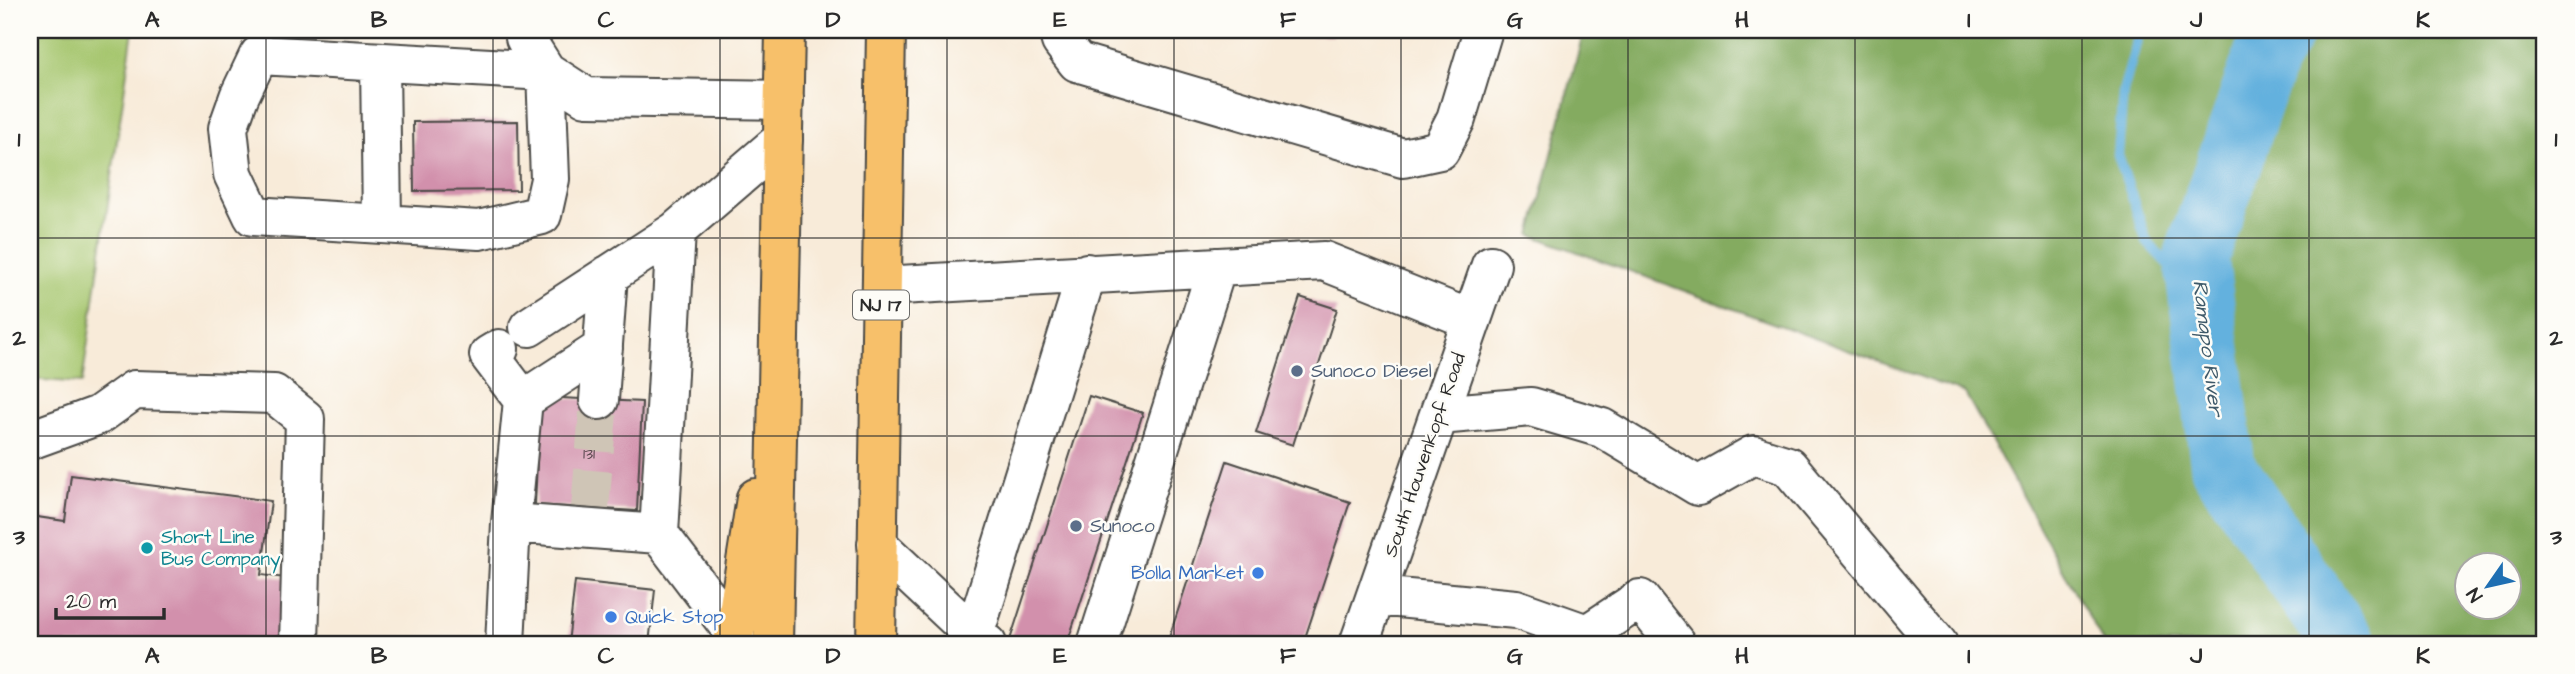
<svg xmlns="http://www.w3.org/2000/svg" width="2575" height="674" font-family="'Architects Daughter',sans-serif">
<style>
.green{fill:#a6c66e;stroke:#68784c;stroke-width:2}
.forest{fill:#84ab61;stroke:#586b46;stroke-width:2;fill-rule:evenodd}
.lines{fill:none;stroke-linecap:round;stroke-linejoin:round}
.stream{stroke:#64b1de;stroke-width:10}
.river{stroke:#64b1de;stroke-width:65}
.building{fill:#d290ac}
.minor-tunnel{stroke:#cfc5b6;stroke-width:38;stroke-dasharray:38 19;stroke-linecap:butt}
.minor-casing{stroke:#4a4845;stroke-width:42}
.highway-casing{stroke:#4a4845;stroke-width:42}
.minor{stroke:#fff;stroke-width:38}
.highway{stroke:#f7c06b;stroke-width:38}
.grid{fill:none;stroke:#2b2b2b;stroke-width:2;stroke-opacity:0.55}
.service-dot{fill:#5c6f8a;stroke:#fdfcf7;stroke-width:2.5}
.culture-dot{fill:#0f9aa8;stroke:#fdfcf7;stroke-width:2.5}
.shop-dot{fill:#3f7fe0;stroke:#fdfcf7;stroke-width:2.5}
.labels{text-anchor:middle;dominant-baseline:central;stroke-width:5;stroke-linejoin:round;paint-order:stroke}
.number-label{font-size:16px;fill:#55444b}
.shield{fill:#fdfcf7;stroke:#6a6a68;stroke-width:2}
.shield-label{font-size:18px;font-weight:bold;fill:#2b2b2b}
.service-label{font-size:19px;fill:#4e5e75;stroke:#fdfcf7;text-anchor:start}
.street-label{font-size:19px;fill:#2b2b2b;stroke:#fdfcf7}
.culture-label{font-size:19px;fill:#0d838f;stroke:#fdfcf7;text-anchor:start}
.shop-label{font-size:19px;fill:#366cbe;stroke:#fdfcf7;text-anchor:end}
.water-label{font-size:21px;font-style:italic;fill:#3f5a6a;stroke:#fdfcf7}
.neatline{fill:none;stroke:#2b2b2b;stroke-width:2.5}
.grid-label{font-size:23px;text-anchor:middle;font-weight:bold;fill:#2b2b2b}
</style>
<rect width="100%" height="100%" fill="#fdfcf7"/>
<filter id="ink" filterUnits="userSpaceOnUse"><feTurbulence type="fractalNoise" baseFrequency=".0143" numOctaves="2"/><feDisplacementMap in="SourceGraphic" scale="14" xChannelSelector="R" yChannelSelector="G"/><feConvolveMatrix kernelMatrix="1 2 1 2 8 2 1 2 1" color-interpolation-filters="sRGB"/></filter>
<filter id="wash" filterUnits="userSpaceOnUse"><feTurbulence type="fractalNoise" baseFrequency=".00686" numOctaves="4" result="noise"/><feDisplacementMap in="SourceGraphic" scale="28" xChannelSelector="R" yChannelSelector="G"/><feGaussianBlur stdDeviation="1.57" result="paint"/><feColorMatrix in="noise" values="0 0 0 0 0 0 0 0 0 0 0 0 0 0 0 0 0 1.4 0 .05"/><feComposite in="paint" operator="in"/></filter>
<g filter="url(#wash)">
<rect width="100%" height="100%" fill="#f8ebd9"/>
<path class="green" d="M30,30H133L82,383L30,379Z"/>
<path class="forest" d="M1584,30H2545V644H2104L1965,393L1531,235ZM2466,566H2508V608H2466Z"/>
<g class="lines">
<path class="stream" d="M2140,30L2123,92L2118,155L2147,242L2201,299"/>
<path class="river" d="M2282,30L2265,59L2196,258L2223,467L2344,644"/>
</g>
<g id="blocks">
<path class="building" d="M1182,30H1333V36L1182,33Z
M518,121L519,190L414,191L413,122Z
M1300,297L1337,309L1293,445L1256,433Z
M1089,396L1143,413L1067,644H1023L1010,640Z
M540,397L642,402L637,511L535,505Z
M1227,461L1350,502L1303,644H1167Z
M71,475L271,501L261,575L286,578L278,644H30V516L65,521Z
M575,581L655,590L649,644H568Z"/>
</g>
</g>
<g filter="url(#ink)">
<use href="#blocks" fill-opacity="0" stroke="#4a4845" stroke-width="2"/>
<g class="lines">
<path class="minor-tunnel" d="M590,508L599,400"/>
<g class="minor-casing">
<path id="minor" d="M524,30L525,38L546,71L586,97L784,100
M1058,30L1061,41L1077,62L1403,158L1440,150L1456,119L1483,30
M259,55L546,71L550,179L542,215L479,230L253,216L233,174L228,128L239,97Z
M380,62L382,224
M676,231L659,534L735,634
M882,286L1324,261L1472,320
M529,327L676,231L783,139
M499,349L489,355L523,400L511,523L659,534
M523,400L603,348
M599,400L608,275
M1439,415L1531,407L1602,428L1698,486L1753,455L1788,466L1938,644
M30,440L99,415L134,390L274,394L305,419L299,644
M877,544L974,635L987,644
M1376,596L1516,609L1587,634L1640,599L1676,644
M974,635L1087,273
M505,644L511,523
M1097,644L1217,267
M1359,644L1491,265"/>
</g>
<g class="highway-casing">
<path id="highway" d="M733,644L756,498
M773,644L785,30
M876,644L886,30"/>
</g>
<use href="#minor" class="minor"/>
<use href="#highway" class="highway"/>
</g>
</g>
<path class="grid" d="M266,30V644M493,30V644M720,30V644M947,30V644M1174,30V644M1401,30V644M1628,30V644M1855,30V644M2082,30V644M2309,30V644M30,238H2545M30,436H2545"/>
<g class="service-dot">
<circle cx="1297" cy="371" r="7"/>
<circle cx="1076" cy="526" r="7"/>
</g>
<circle class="culture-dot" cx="147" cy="548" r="7"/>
<g class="shop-dot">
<circle cx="1258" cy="573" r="7"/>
<circle cx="611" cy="617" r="7"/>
</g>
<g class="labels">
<g class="number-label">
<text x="589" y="454">131</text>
</g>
<rect class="shield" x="853" y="290.5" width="56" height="29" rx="5"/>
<g class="shield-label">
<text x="881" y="305">NJ 17</text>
</g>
<g class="service-label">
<text x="1311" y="371">Sunoco Diesel</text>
<text x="1090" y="526">Sunoco</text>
</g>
<g class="street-label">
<text transform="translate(1425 455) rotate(-71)">South Houvenkopf Road</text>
</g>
<g class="culture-label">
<text x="161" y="537">Short Line<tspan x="161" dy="22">Bus Company</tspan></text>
</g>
<g class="shop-label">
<text x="1244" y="573">Bolla Market</text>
<text x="625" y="617" text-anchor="start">Quick Stop</text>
</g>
<g class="water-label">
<text transform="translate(2208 348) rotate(83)">Ramapo River</text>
</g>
</g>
<rect width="2575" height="674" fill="none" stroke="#fdfcf7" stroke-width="77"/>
<g transform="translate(2488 586) rotate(236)"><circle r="33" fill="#fdfcf7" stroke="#a9a8a5" stroke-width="2"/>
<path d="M0-5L12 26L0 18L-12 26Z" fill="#1f6fb2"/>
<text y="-10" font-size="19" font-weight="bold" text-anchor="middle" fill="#2b2b2b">N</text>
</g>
<path d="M56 608v10h108v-10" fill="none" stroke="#2b2b2b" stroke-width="3.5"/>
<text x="66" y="608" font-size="21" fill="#2b2b2b" stroke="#fdfcf7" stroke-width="5" paint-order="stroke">20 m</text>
<rect x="38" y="38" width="2498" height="598" class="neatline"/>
<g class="grid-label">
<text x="152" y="27">A</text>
<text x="379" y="27">B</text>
<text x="606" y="27">C</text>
<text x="833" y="27">D</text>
<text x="1060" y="27">E</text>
<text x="1288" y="27">F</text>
<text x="1515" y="27">G</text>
<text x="1742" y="27">H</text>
<text x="1969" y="27">I</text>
<text x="2196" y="27">J</text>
<text x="2423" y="27">K</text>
<text x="19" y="146">1</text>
<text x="2556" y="146">1</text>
<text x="19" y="345">2</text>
<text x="2556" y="345">2</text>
<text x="19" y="544">3</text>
<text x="2556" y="544">3</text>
<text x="152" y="663">A</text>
<text x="379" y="663">B</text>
<text x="606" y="663">C</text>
<text x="833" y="663">D</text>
<text x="1060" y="663">E</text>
<text x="1288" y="663">F</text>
<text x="1515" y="663">G</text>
<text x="1742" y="663">H</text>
<text x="1969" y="663">I</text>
<text x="2196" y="663">J</text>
<text x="2423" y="663">K</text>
</g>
</svg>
